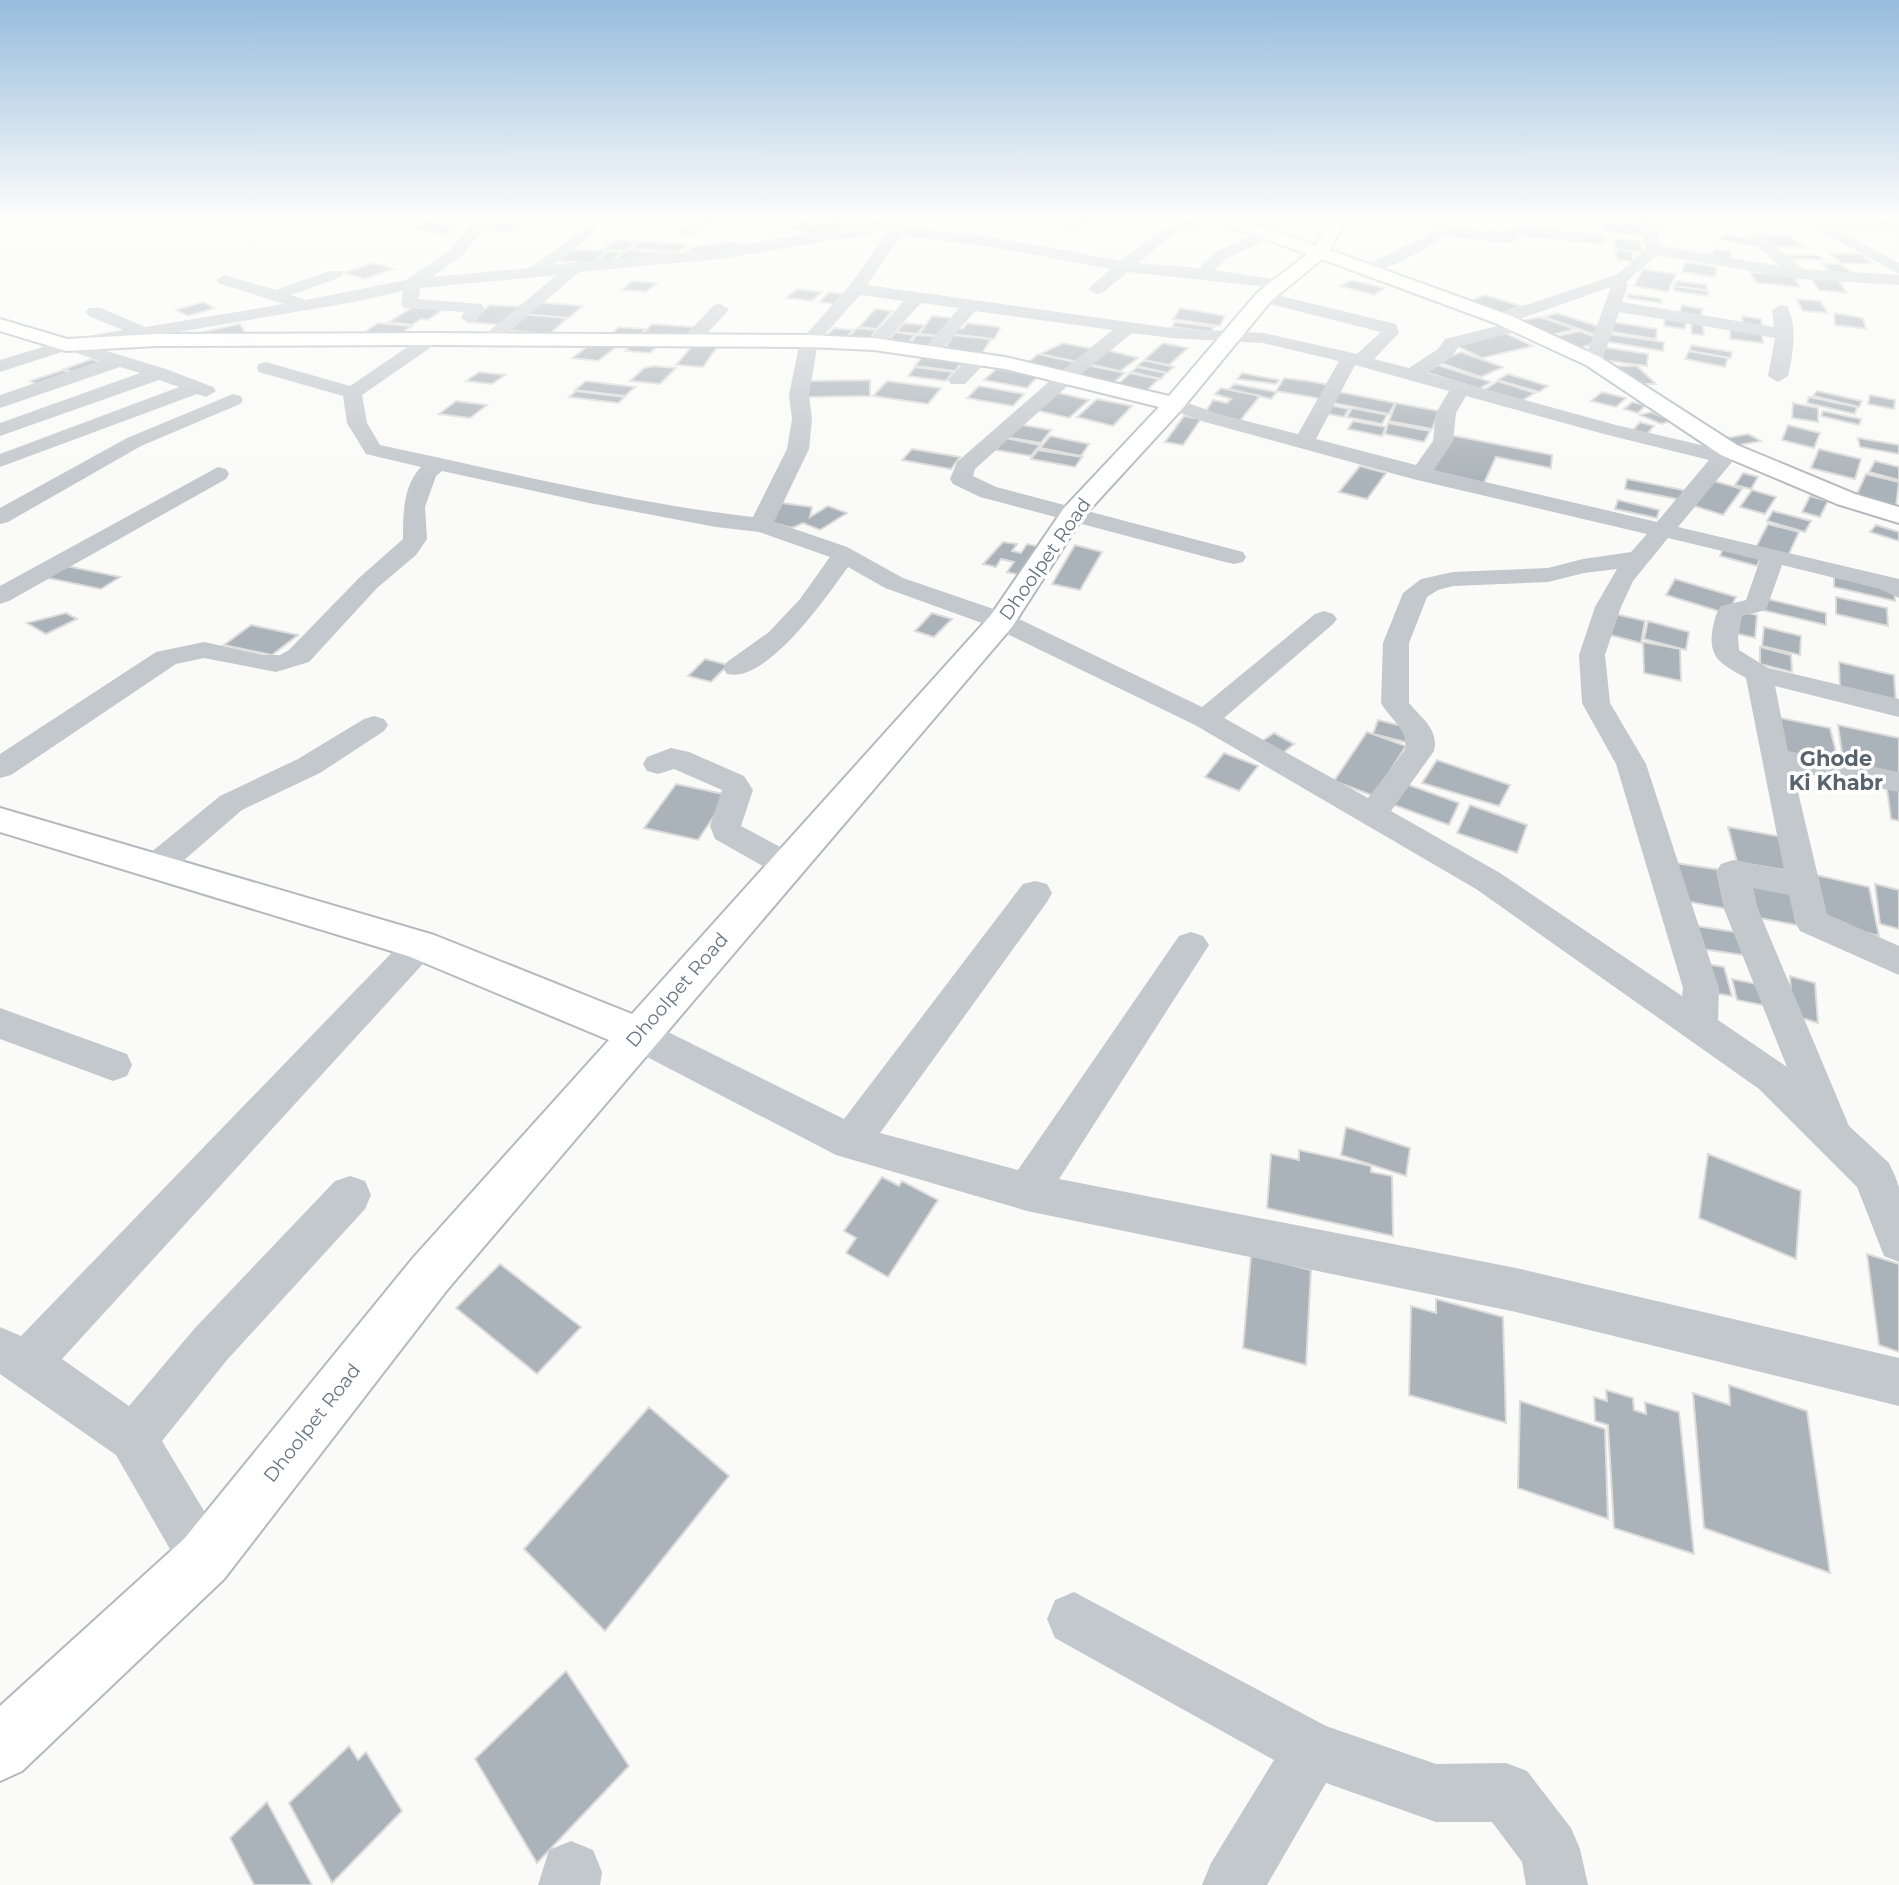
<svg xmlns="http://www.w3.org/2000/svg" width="1899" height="1885" font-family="Montserrat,sans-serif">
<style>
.building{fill:#aab3b9;stroke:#dcdcda;stroke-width:2}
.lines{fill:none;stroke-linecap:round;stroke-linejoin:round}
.secondary-casing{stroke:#b3babf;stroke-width:4}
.street{fill:#c3c8cc;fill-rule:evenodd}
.secondary{fill:#fff;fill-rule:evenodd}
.labels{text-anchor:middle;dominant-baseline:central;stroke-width:7;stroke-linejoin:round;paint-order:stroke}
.street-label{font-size:19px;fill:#657683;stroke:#fff}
.neighbourhood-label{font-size:21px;font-weight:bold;fill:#57646e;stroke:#fff}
</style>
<rect width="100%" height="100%" fill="#fafaf8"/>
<path class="building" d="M501,219L528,223L506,233L478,228Z
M824,219L851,227L837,232L809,223Z
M827,219H856L872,223L858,228Z
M1263,221L1281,224L1258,231L1244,226Z
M426,222L460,228L443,235L409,228Z
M805,222L835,232L813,236L787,228Z
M1602,222L1644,225L1648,236L1606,233Z
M1756,234L1789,235L1805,247L1771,246Z
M1724,235L1759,241L1755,246L1720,240Z
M1613,238L1640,241L1643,252L1616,249Z
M616,240L637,242L625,251L603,249Z
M641,241L687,245L677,253L631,248Z
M734,242L743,246L689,256L687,252L693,247Z
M570,249L606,251L593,263L557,261Z
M1713,249L1731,251L1730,260L1712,257Z
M627,250L674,254L612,262Z
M1615,250L1631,251L1634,262L1618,260Z
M608,251L622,252L609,264L594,263Z
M1829,253L1860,254L1873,264L1841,263Z
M1784,255H1818L1824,260L1790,259Z
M1685,262L1717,267L1715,277L1682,272Z
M373,263L394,269L365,279L343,273Z
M1821,264H1840L1856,275H1836Z
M1643,269L1676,274L1668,292L1634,286Z
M1750,272L1793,276L1800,287L1757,283Z
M1810,277L1838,280L1847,293L1819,290Z
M1351,280L1385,288L1374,295L1340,286Z
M632,281L657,283L646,292L621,290Z
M1676,281L1707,285V290L1675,286Z
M1674,286L1708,291V296L1674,291Z
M797,289L822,292L812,301L786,298Z
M829,292L843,294L834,304L819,302Z
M1628,294L1662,299L1661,303L1627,298Z
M1485,295L1521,306L1504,313L1468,302Z
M1796,299L1820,301L1828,313L1803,311Z
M203,302L215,308L188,316L176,310Z
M538,302L583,306L569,318L524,314Z
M416,305L445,308L428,320L421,319L412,325L389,322Z
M490,305L524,307L503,325L468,322Z
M1682,305L1703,309L1699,318L1679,315Z
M1180,308L1225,316L1220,326L1173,319Z
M875,309L892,311L877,329L859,327Z
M1557,313L1603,328L1596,335L1544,317Z
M1834,313L1863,318L1866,329L1835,325Z
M522,314L568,318L549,334L503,330Z
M932,316L952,318L940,336L919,334Z
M1742,316L1761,319L1762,329L1743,326Z
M1540,317L1576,329L1547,336L1516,322Z
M1665,319L1686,322L1685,329L1664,326Z
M1175,322L1214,327L1211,332L1172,327Z
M1613,322L1657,329L1656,339L1612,332Z
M378,323L412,326L397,336L363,333Z
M904,323L925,325L917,334L896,332Z
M967,323L999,327L1000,329L994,339L952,334L956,328L963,329Z
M1691,323L1703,325L1704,335L1692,334Z
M240,324L248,338H206L203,332Z
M652,324L694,327L683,340L640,337Z
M619,327L646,329L635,340L607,337Z
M834,328L853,330L846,338L826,336Z
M857,328L877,330L868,340L848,338Z
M1730,329L1762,334L1763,343L1730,339Z
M1579,331L1596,337L1590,345L1575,349L1550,338Z
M895,332L915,335L906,345L886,343Z
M1503,332L1533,346L1482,358L1453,344Z
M1609,334L1664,342L1663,351L1608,342Z
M916,335L936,336L927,349L908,347Z
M953,335L991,339L981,355L943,351Z
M633,343L658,345L650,353L625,351Z
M1063,343L1098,350L1083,363L1040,354Z
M1163,343L1188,348L1169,365L1144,360Z
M591,344L616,347L598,361L572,358Z
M1691,345L1732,352L1731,358L1690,351Z
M692,346L717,347L703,367L676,365Z
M1603,347L1648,354L1647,366L1602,360Z
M1107,350L1138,358L1120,371L1088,364Z
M1689,351L1728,358L1725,367L1685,359Z
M1461,352L1503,367L1481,377L1438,362Z
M1038,354L1079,363L1067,373L1026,364Z
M923,356L963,361L955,371L915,366Z
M92,359L105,364L76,374L64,369Z
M1144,360L1174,367L1167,373L1137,366Z
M1087,365L1125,373L1112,384L1074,376Z
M1438,365L1491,382L1479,389L1425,372Z
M654,366L676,368L660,384L630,381L644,368Z
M1613,366H1637L1656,384H1631Z
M915,367L953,372L946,381L908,376Z
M1137,367L1166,373L1161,379L1131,372Z
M996,369L1038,376L1027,388L984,380Z
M63,370L74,375L42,386L30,381Z
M479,372L505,375L492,384L466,381Z
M1130,373L1159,379L1144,393L1115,387Z
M1242,373L1279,380L1276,384L1237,379Z
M1508,374L1548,386L1539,392L1498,380Z
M1284,378L1308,381L1330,385L1322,399L1276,391Z
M870,380V396L806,397L808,381Z
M586,381L635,387L625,396L575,390Z
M887,381L941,388L928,404L873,396Z
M1498,381L1535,393L1521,401L1484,390Z
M1234,384L1277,392L1271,399L1229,389Z
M979,386L1024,394L1013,406L967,398Z
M1221,388L1260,396L1239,422L1205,413L1213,400L1227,403L1231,399L1215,394Z
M576,391L625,397L618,403L569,397Z
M1335,391L1395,403L1389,414L1328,402Z
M1817,391L1862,401L1859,407L1813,396Z
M1055,392L1089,400L1069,418L1035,410Z
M1602,392L1626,398L1616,407L1591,401Z
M1870,395L1895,400L1894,409L1868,404Z
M1809,397L1857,407L1855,414L1807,403Z
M1097,399L1132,406L1113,426L1077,417Z
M456,401L487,405L470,418L439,414Z
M1632,402L1646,405L1638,413L1624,409Z
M1396,403L1439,411L1432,429L1389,421Z
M1793,403L1818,408V422L1792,418Z
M1329,405L1349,409L1344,417L1323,413Z
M1352,408L1387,415L1382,424L1347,417Z
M1823,411L1861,419L1859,425L1821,416Z
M1651,412L1672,421L1661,424L1640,415Z
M1184,416L1201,419L1183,445L1165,442Z
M1353,421L1386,427L1382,436L1348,429Z
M1640,422L1654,426L1647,434L1633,430Z
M1388,423L1430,431L1424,442L1385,434Z
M1017,424L1051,430L1041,443L1006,437Z
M1788,425L1820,433L1814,448L1782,440Z
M1748,434L1761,441L1734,446L1722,439Z
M1450,435L1552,455L1551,468L1496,457L1484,483L1430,472Z
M1050,436L1089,444L1081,456L1040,448Z
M1005,438L1040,445L1031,456L996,450Z
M1858,438L1899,445V454L1860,447Z
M912,449L960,457L951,469L902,460Z
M1819,449L1861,459L1855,479L1811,468Z
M1038,450L1082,457L1075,467L1031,459Z
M1875,461L1899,467V480L1869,472Z
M1360,466L1386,473L1367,499L1339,492Z
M1743,473L1758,477L1751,489L1735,485Z
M1866,474L1899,482L1896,506L1856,496Z
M1627,479L1683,490V500L1625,489Z
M1714,481L1742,489L1723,515L1694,506Z
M1752,490L1776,497L1765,514L1740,507Z
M1810,496L1828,501L1820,517L1802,512Z
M1618,500L1659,510L1657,518L1615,509Z
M782,503L812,507L810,517L828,506L847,513L820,530L803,523L792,528L770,522Z
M1773,511L1811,521L1805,532L1767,521Z
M1768,524L1799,532L1788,556L1756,547Z
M1876,525L1899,532V541L1870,532Z
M1003,542L1017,544L1012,551L1021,553L1027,544L1041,547L1024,576L1007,572L1014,562L1001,559L996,567L983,564Z
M1075,545L1102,552L1080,590L1052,584Z
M1724,546L1761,556L1757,566L1720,556Z
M57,564L120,577L101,589L38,576Z
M1834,576L1894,589L1895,601L1834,587Z
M1675,579L1736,597L1728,614L1666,595Z
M1836,597L1887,608L1888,626L1836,614Z
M1763,598L1826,613V625L1762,610Z
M1732,610L1757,615L1755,638L1730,632Z
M66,613L77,619L46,634L27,623Z
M932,613L952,619L934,637L915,631Z
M1611,613L1645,621L1641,643L1606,634Z
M1648,621L1689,632L1686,650L1644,639Z
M251,625L298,635L272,655L224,645Z
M1764,627L1801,636L1800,655L1762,646Z
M1643,642L1680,649L1681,681L1644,673Z
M1760,647L1791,655L1792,672L1760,664Z
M705,659L728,665L711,682L688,676Z
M1839,662L1894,675L1896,705L1840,691Z
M1771,716L1830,728L1839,764L1777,751Z
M1378,720L1414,729L1409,743L1373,734Z
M1838,725L1899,738V774L1843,761Z
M1367,732L1406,746L1374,796L1334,781Z
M1274,733L1294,744L1279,756L1258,744Z
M1224,753L1258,766L1239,791L1205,777Z
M1437,760L1510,785L1499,806L1422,783Z
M1886,782L1899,786V821L1891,819Z
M676,784L728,795L698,840L644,828Z
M1406,784L1459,803L1449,825L1394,805Z
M1470,805L1527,825L1517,853L1457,833Z
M1728,827L1783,837L1795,872L1737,862Z
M1669,862L1721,870L1733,910L1679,900Z
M1812,874L1869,887L1879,936L1820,921Z
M1744,879L1796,889L1808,927L1754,917Z
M1875,884L1899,890V929L1880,924Z
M1689,925L1742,933L1750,956L1695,948Z
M1701,963L1724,967L1732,996L1708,992Z
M1790,976L1815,983L1818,1023L1792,1015Z
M1732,979L1771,987L1777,1008L1737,1000Z
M1346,1127L1410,1148L1406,1176L1341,1155Z
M1299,1150L1371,1166V1172L1392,1176L1393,1236L1267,1208L1271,1154L1299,1160Z
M1708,1154L1801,1191L1796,1259L1699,1218Z
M882,1177L899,1186L902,1181L938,1200L888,1277L846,1253L856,1238L844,1231Z
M1867,1254L1899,1264V1352L1879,1345Z
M1251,1255L1311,1270L1306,1365L1243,1348Z
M500,1264L581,1327L537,1374L456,1308Z
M1436,1299L1503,1317L1506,1423L1409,1395L1411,1306L1436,1313Z
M1729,1385L1807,1411L1830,1573L1704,1528L1693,1393L1730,1405Z
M1606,1390L1633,1398L1634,1410L1646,1414L1645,1402L1679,1412L1694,1554L1614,1528L1608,1425L1595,1421L1594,1397L1607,1401Z
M1520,1401L1605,1429L1608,1519L1518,1488Z
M649,1407L729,1476L605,1631L524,1549Z
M566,1671L629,1766L537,1863L475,1759Z
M349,1746L358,1760L366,1752L402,1811L332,1883L289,1803Z
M267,1802L312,1885H254L230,1838Z"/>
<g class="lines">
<g class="secondary-casing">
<path id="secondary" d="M1214,219H1237L1316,245L1331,219H1347L1330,250L1509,315L1600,357L1737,445L1855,494L1899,507V523L1837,504L1721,455L1586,365L1495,323L1322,259L1271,301L1182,409L1083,517L1012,627L447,1290L224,1579L22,1771L0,1781V1706L184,1539L413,1258L609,1040L408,956L0,832V808L434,935L632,1014L991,615L1064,508L1159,407L1005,369L874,350L809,347L431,345L156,346L66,351L0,331V319L67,339L156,334L431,333L809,335L874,338L1005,357L1169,396L1257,293L1307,254L1216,222Z"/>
</g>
<path class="street" d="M481,219H500L484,228L462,256L432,277L530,268L590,225L597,229L595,232L553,265L718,249L898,219H913L907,227L997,238L1121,261C1160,230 1171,219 1223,219L1221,222L1173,234L1138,263L1199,268L1215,252L1266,230L1274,235L1271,238L1227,258L1215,270L1285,281L1287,285L1285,289L1128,272L1102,293L1096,294L1088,289L1111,269L997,248L901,235L867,285L1171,328L1263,333L1357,354L1381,332L1258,301L1256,297L1264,292L1396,324L1399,333L1374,359L1409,368L1438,349L1445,339L1517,321L1526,326L1523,330L1458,347L1452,357L1427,373L1616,425L1718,449L1729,444L1736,446L1740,450L1732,462L1678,527L1899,579V598L1880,589L1782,565L1766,610L1742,616L1738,637L1739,650L1768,668L1899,699V717L1775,686L1788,751L1899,772V792L1793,771L1827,914L1899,946V975L1800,931L1795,922L1789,895L1753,888L1758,909L1849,1126L1889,1163L1895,1176L1899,1187V1262L1884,1256L1857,1187L1759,1089L1476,889L1195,725L993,627L885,588L848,567C827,596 767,684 727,674L723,668L727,662L769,632L800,599L830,557L759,532L716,527L589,503L442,471L436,476L425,507L427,539L416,555L377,588L309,662L276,672L204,658L176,664L11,775L0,778V754L156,652L204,642L264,655H280L289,650L359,578L403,539C403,514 403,486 421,467L366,454L347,423L343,396L259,372L257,368L259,364L266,362L350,386L425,335H437L440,339L437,343L362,395L367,423L380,445C503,471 628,503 753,517L787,449L792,419L789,395L800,341L850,285L889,231L718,259L579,272L495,344H483L480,340L483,336L557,275L420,288L419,299L481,304L484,308L476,322L470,323L461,318L464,312L404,308L401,304L403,291L354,302L155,336L147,339L141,338L90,346L166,369L213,387L216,391L206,397L197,394L0,467V454L179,387L159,380L0,436V423L140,373L120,367L0,408V395L100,361L68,350L0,372V360L66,340L123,330L89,316L86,312L89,308H101L145,327L284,304L218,283L216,280L224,275L276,290L329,271H341L343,274L341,277L291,295L306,300L406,280L450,250L474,222ZM860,295L904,301L865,344L874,349L880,348L921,303L959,308L922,351L931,357L937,355L975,311L1113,330L1060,372L957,462L950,479L953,484L980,497L1225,562L1234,564L1243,562L1246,557L1243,552L996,487L973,476L975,469L1074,380L1132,333L1171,338L1263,343L1339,361L1298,434L1219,414L1174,398L1167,400L1164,404L1167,408L1205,422L1413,479L1647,534L1631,552L1583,559L1548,568L1453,572L1421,579L1403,593L1383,643L1381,703C1390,719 1409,730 1405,750L1368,798L1224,718L1333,624L1337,619L1333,614L1324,611L1315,614L1202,707L1011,615L903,578L847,547L774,522L809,449L812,419L809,395L818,342ZM1355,365L1449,391L1436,413L1433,441L1416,465L1316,439ZM1466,396L1604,434L1709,460L1657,522L1434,470L1453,441L1456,413ZM1668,538L1760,560L1746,600L1721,606C1716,612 1715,619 1713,627C1707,658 1721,664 1746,678L1784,870L1733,860L1721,864L1716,872L1724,909L1787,1067L1718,1020L1719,988L1646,764L1610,703L1605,655L1621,607L1633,581ZM1617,569L1595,607L1579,655L1582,703L1616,764L1683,988L1682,996L1500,873L1391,811L1434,751C1439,729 1422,719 1409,703V643L1427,597L1438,590L1453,586L1548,582L1584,573Z
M697,219H713L693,235H683L680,232Z
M1075,219H1091L1077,230H1067L1065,227Z
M1429,219H1443L1447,227L1505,233L1509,228L1519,226L1600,234L1608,239L1600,244L1519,236L1515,241L1510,243L1444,236C1431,246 1380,276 1364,272L1362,269L1364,266L1423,238L1433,230Z
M1644,219H1658L1657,231L1661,246L1780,266L1752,242L1749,239L1752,236H1762L1803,269L1899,275V285L1799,279L1657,255L1626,282L1628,285L1622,302L1774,327L1772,310L1781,305L1787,306C1798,326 1793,354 1788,376L1778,382L1768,376L1775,338L1619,312L1602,361L1600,365H1586L1584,361L1611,287L1508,323H1496L1493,319L1496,315L1616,275L1646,249L1641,231Z
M1799,219L1899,222V230L1835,229L1899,263V274Z
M720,304L729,309L726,313L695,346H683L680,342L683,338L714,305Z
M979,352L988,358L986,362L965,384H951L948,380L951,376L972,354Z
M233,394L240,396L243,400L240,404L141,446L8,522L0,524V508L127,438Z
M218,467L226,469L229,474L226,479L9,601L0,604V586Z
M374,716L384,719L388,725L384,731L320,773L242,810L168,874L156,878L144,874L140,866L144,858L220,796L298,759L364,719Z
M671,748L689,752L744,776L753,790L741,826L799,857L803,865L799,873L787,877L775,873L715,839L710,826L722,790L674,769L658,774L647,771L643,764L647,757Z
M1035,881L1047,884L1052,893L1047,902L880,1133L1018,1170L1179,936L1191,932L1203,936L1209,945L1059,1179L1516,1268L1899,1358V1406L1516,1312L1027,1211L836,1155L624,1045L618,1034L624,1023L637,1019L650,1023L844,1119L1023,884Z
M420,932L432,936L438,945L432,954L62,1359L129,1406L195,1328L335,1181L350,1176L365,1181L371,1195L365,1209L227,1360L162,1441L222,1541L230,1559L222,1577L204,1585L186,1577L116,1455L0,1374V1327L21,1336L408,936Z
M0,1008L127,1054L132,1065L127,1076L113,1081L0,1039Z
M1074,1592L1326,1726L1436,1764L1506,1763L1527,1771L1571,1828L1580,1849L1588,1885H1526L1522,1862L1492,1822H1436L1326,1783L1267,1885H1202L1211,1863L1274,1760L1055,1638L1047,1619L1055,1600Z
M571,1841L593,1850L602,1872L600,1885H538L549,1850Z"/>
<use href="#secondary" class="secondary"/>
</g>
<linearGradient id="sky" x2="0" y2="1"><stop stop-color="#96bcdc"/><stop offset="0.45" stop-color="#fdfdfc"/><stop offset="1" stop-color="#fdfdfc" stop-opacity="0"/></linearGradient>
<rect width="1899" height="483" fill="url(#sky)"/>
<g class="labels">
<g class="street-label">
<text transform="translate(1045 559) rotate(-55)">Dhoolpet Road</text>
<text transform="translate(677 990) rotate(-49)">Dhoolpet Road</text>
<text transform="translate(312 1423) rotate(-52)">Dhoolpet Road</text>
</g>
<g class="neighbourhood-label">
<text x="1836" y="758">Ghode<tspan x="1836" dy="24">Ki Khabr</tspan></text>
</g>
</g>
</svg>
